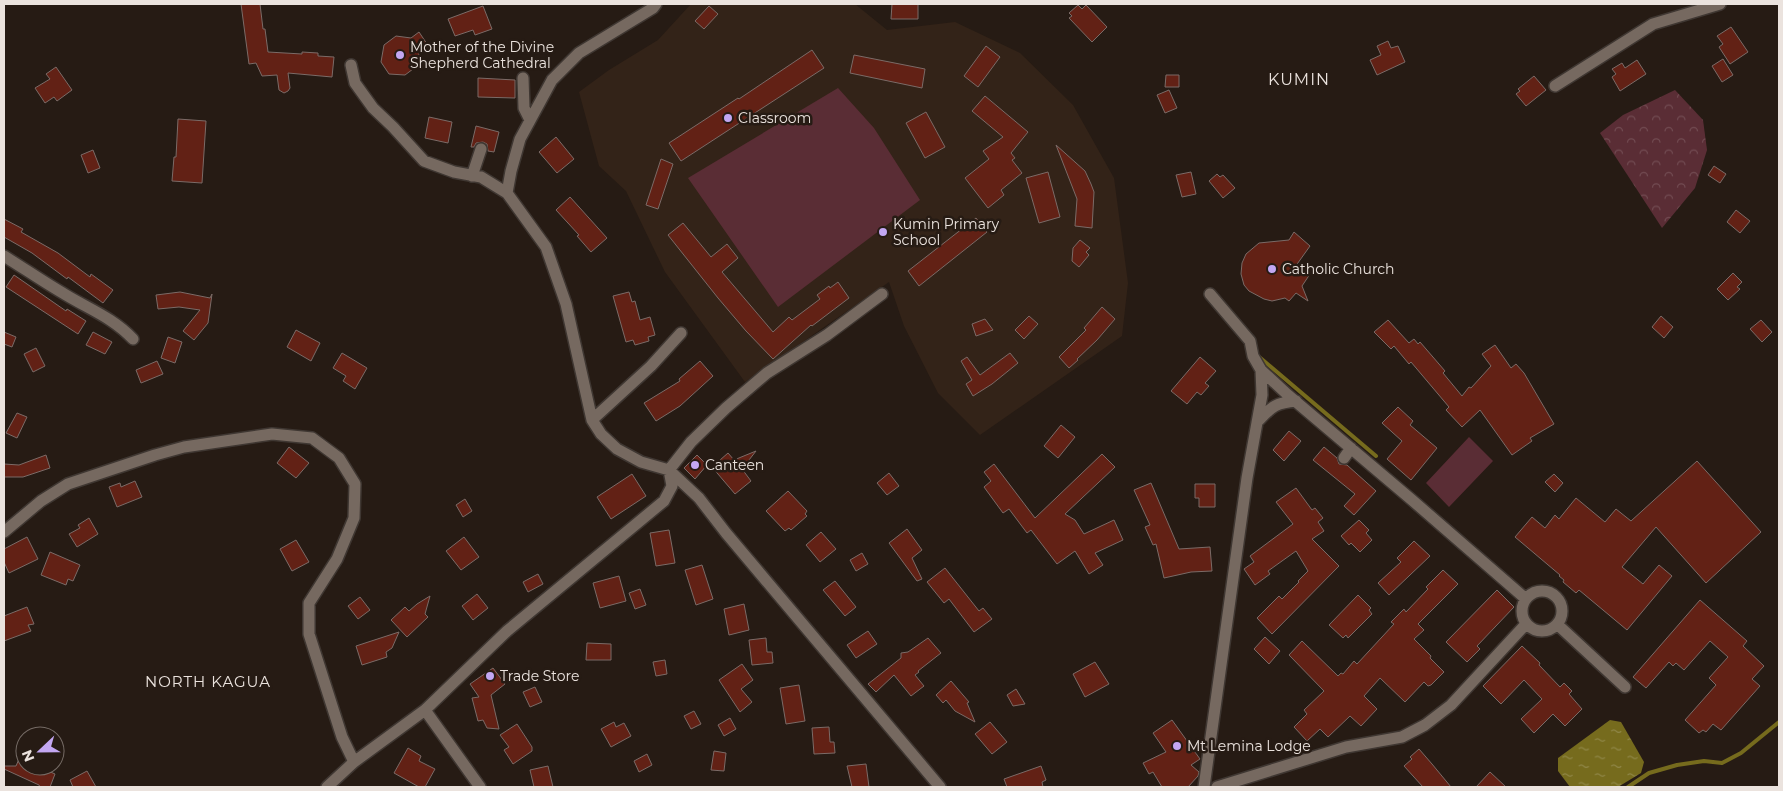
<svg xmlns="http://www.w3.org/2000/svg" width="1783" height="791" font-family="Montserrat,sans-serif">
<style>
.built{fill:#332318}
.park{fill:url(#park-crowns)}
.pitch{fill:#5a2d35}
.water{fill:url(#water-ripples)}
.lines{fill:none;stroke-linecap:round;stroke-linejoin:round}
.stream{stroke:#766b1d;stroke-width:4}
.building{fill:#622115;stroke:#7b6b67}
.minor-casing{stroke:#3f3732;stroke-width:14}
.minor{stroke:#766960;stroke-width:11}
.poi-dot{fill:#c3a7f2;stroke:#261b14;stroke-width:2}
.labels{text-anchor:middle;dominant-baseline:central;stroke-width:5;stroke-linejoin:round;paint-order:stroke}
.poi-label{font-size:14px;fill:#ebe3de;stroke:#261b14;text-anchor:start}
.neighbourhood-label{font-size:15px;letter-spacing:1px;fill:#ebe3de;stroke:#261b14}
.quarter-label{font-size:16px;letter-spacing:1px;fill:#ebe3de;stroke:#261b14}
</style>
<defs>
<pattern id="park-crowns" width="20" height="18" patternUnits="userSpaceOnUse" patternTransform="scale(1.25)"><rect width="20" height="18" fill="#5a2d35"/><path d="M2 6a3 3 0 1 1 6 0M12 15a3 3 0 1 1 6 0" fill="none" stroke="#724b52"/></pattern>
<pattern id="water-ripples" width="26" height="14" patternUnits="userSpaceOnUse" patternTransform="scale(1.25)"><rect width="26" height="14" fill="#766b1d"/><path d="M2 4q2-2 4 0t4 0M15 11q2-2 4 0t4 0" fill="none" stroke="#908748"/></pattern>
</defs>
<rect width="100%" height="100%" fill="#261b14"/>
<path class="built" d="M691,4H855L887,30L955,22L1020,53L1073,105L1114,178L1128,283L1122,336L980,435L938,393L904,326L889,282L745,382L665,272L626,191L599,166L579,92L609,70L658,40Z"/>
<path class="park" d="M1675,90L1703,120L1707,150L1695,188L1662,228L1600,133L1623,115Z"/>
<path class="pitch" d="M838,88L874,128L920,200L778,307L688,178Z
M1469,437L1493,461L1449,507L1426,483Z"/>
<path class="water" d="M1610,720L1621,722L1644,762L1641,773L1618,787H1570L1558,771V758Z"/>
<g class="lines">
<path class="stream" d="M1258,356L1376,456
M1628,787L1649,773L1677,765L1704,761L1722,763L1741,753L1779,722"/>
</g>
<path class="building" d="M241,4H260L263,29H265L268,52L302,54V52L318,53V56L334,57L332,77L288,73L290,88L288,91L284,93L279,90L277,75L262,76L256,63L249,64Z
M892,4H918V19H891Z
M1078,5L1082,9L1086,5L1107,27L1092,42L1069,18L1072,16L1069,13Z
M483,6L492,29L475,35L473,30L455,36L448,19Z
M709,6L718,14L704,29L695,21Z
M1731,27L1748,52L1730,64L1719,47L1723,44L1717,36Z
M419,32L427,44L420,48L417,66L405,75L389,74L381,62L384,45L396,36L411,38Z
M1388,41L1391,48L1398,46L1405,62L1377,75L1370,60L1381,55L1377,46Z
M986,46L1000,57L978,87L964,76Z
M812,50L824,68L681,161L669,143L738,98L739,99Z
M854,55L925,69L922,88L850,73Z
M1723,59L1733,75L1722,82L1712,66Z
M1637,60L1646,74L1620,91L1612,77L1616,74L1612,69L1622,63L1625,68Z
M56,67L72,90L57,101L54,97L45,103L35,88L50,79L46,74Z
M1166,75H1179V87H1165Z
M1534,76L1546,90L1526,106L1516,94L1520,91L1518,89Z
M478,78L515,80V98L478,97Z
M1169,90L1177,108L1165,113L1157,95Z
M985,96L1028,132L1011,153L1015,158L1012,160L1022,173L1001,190L1004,195L988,208L965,178L989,159L983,151L1003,137L972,111Z
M926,112L945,147L925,158L906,123Z
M429,117L452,122L448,143L425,138Z
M178,119L206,121L202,183L172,181L174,157H176Z
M476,126L499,132L494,152L488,151L487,144L483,142L476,143L474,147H471Z
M556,137L574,159L557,173L539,152Z
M1056,145L1085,171L1091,184L1094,192L1092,228L1075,226L1077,199Z
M93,150L100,168L88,173L81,155Z
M661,159L673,164L658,209L646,205Z
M1714,166L1726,174L1720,183L1708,175Z
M1048,172L1060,217L1039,223L1026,178Z
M1191,172L1196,194L1182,197L1176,175Z
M1217,174L1220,177L1223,175L1235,188L1223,198L1209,181Z
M570,197L607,238L591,252L577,236L579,235L556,210Z
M1736,210L1750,221L1740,233L1727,222Z
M976,218L987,232L919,286L908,271Z
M4,219L23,229L21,232L58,253L90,277L91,274L113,290L103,303L68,277L67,279L32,253L4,237Z
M683,223L711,257L727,244L738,258L722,272L773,332L789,317L792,320L820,299L817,295L829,286L830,288L838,282L849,298L812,326L811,325L773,359L746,331L718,298L668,235Z
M1294,232L1310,246L1290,274L1314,268L1302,286L1308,301L1296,293L1289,301L1285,298L1272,301L1264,299L1249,291L1244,285L1241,274L1242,263L1246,254L1259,243L1289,240Z
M1080,240L1090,248L1086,252L1089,255L1079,267L1072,261L1073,248Z
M1733,273L1742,282L1737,287L1740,289L1728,300L1717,289Z
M14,275L66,311L67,309L86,321L78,334L6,287Z
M180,292L210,298L212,294L208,323L194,340L183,331L200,310L179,307L158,309L156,295Z
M629,292L632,302L635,301L640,320L650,317L655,335L648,337L649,341L635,345L633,340L626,342L613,296Z
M1102,307L1115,319L1097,340L1077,359L1078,360L1069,368L1059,357L1086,330L1084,328Z
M1029,316L1038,324L1024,339L1015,330Z
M1661,316L1673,327L1664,338L1652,327Z
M985,319L993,330L976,336L972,324Z
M1388,320L1409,343L1414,339L1418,344L1420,342L1445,371L1443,373L1462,396L1469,387L1471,388L1491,366L1482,354L1495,345L1511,368L1516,364L1524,373L1554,424L1530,438L1532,441L1512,455L1480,410L1462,427L1446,410L1449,407L1411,362L1409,364L1394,346L1391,349L1374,332Z
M1761,320L1772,332L1762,342L1750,329Z
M296,330L320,343L311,361L287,347Z
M4,332L16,337L12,347L4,344Z
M93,332L112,342L105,354L86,345Z
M168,337L182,342L175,363L161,358Z
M36,348L45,366L33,372L24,354Z
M342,353L367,368L355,389L343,381L346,376L333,368Z
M1010,353L1018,363L992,384L973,396L966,384L972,380L961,361L967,357L980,375Z
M1200,357L1216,371L1205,383L1209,386L1201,395L1197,392L1187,404L1171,391Z
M157,361L163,374L141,383L136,370Z
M700,361L713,376L680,406L656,421L644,403L680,381L679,379Z
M1398,407L1413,421L1410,425L1437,448L1411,480L1387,459L1402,441L1382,423Z
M17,413L27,417L17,438L6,433Z
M1061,425L1075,437L1058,458L1044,446Z
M1289,431L1301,441L1284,461L1273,450Z
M289,447L309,463L296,478L277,463Z
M1324,447L1337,458L1339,464L1347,465L1376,491L1354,515L1344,506L1355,494L1313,460Z
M756,451L742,469L751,481L735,494L712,467L728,453L734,460Z
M1102,454L1115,467L1065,514L1075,520L1084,534L1114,520L1123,540L1095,553L1103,565L1089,574L1075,551L1057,564L1031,530L1027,533L1009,509L1003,513L984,487L991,481L984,472L994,464L1035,518Z
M46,455L50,468L23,477H4V464L19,465Z
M697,455L707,465L695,479L684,468Z
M1697,461L1761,532L1706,583L1656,527L1622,567L1643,584L1659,565L1672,576L1627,630L1579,590L1576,593L1563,582L1564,580L1559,576L1560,575L1515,537L1532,517L1545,528L1555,515L1559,519L1576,498L1605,522L1616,509L1631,521Z
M889,473L899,486L887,495L877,483Z
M632,474L646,496L611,519L597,497Z
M1554,474L1563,483L1555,492L1545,482Z
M135,481L142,497L117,507L109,487L120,483L121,487Z
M1151,483L1179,549L1210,547L1212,571L1191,572L1164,578L1156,544L1153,545L1145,527L1150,525L1134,490Z
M1195,484H1215V507H1199V498H1195Z
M1296,488L1312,510L1315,508L1323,518L1318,522L1324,531L1312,539L1339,566L1272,634L1257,618L1279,596L1282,599L1299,582L1298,581L1308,571L1296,551L1268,571L1270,574L1255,585L1244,569L1254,562L1250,556L1293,524L1276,502Z
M788,491L807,511L805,514L807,516L791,530L789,528L785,531L766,511Z
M465,499L472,511L463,517L456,505Z
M89,518L98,534L77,547L69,534L80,528L78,525Z
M1359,520L1369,530L1366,533L1372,540L1360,552L1351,543L1349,545L1341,536Z
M907,529L922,550L912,558L922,579L917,581L889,543Z
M669,530L675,563L656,566L650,533Z
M821,532L836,549L820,562L806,545Z
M27,537L38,559L9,573L4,562V549Z
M464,537L479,557L461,570L446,551Z
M296,540L309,562L292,571L280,549Z
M1414,541L1430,556L1389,595L1378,583L1401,562L1397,558Z
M50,552L80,565L73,581L68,579L66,585L41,575Z
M862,553L868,564L856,571L850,560Z
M702,565L713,599L696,605L685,570Z
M945,568L979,611L983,608L992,619L974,632L949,599L944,603L927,582Z
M1443,570L1458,584L1418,624L1424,630L1414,639L1431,656L1430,658L1444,672L1431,685L1428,686L1424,682L1405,702L1380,678L1364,696L1377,709L1361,726L1350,716L1328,737L1320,729L1307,741L1294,727L1307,714L1304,710L1324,691L1289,655L1302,641L1338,676L1341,673L1343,674L1354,661L1357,664L1394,624L1391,622L1404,609L1406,612L1428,589L1426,587Z
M538,574L543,584L528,592L523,582Z
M619,576L626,601L600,608L593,583Z
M835,581L856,607L845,616L823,590Z
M640,589L646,605L635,609L629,593Z
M1497,590L1514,607L1477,646L1480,649L1467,662L1446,642Z
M477,594L488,608L473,620L462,606Z
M1358,595L1371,608L1369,610L1372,614L1348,638L1346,635L1343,638L1329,625Z
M430,596L425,614L428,617L407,637L391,620L405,607L409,611L417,604Z
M360,597L370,610L358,619L348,606Z
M1700,600L1747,641L1743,646L1764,666L1752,679L1760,686L1721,730L1713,724L1706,732L1703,730L1699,733L1685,720L1716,685L1709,678L1728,657L1710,641L1684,670L1676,663L1673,666L1669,662L1646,688L1633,677Z
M744,604L749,630L729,635L724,609Z
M27,607L34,624L28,625L31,631L4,641V616Z
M868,631L877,644L856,658L847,645Z
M399,632L392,648L386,652L387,657L362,665L356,646Z
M1265,637L1280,651L1269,664L1254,649Z
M766,638L767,652H772L773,663L752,665L749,640Z
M928,638L941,653L918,671L919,672L915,675L924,686L911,696L894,675L876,692L868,684L901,658V653L908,652Z
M587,643L611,644V660H586Z
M1522,646L1540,663L1539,665L1560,687L1564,683L1572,691L1569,694L1582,709L1565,726L1553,714L1534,733L1521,719L1542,699L1524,680L1501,704L1483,686Z
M665,660L667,674L656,676L653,662Z
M1095,662L1109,684L1085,697L1073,674Z
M742,664L753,680L741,689L752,702L740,712L719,680Z
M493,668L505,684L491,695L499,729L487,728L483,720L478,721L472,698L479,697L470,684Z
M951,681L969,702L967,703L975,722L955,711L946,700L943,703L936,695Z
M799,685L805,721L786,724L780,688Z
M535,687L542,702L530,707L523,692Z
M1016,689L1025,704L1013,706L1007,695Z
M694,711L701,724L691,729L684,716Z
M730,718L736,729L724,736L718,725Z
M1172,720L1200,759L1191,765L1199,772L1198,776L1188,787H1162L1153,772L1149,774L1143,763L1166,752L1153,733Z
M614,722L616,727L624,723L631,736L611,747L601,729Z
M990,722L1007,742L992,754L975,734Z
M517,724L532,747V751L513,764L504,750L509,747L500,735Z
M829,727L830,742H834L835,753L814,754L812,728Z
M25,745V766H37L55,774L50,787H40L39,785L4,769V766H16Z
M408,748L421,756L419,761L435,769L425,787H419L394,773Z
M1419,749L1432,764L1451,787H1423L1404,766L1412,759L1410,757Z
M714,751L726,753L724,771L711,770Z
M647,754L652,765L639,772L634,761Z
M866,764L869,787H852L847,766Z
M548,766L553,787H534L530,770Z
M1041,766L1046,780L1042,782L1043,787H1007L1004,779Z
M87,771L96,787H73L70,780Z
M1490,772L1506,787H1476Z"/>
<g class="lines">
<g class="minor-casing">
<path id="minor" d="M656,4L653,8L579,53L552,80L520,139L511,171L507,193L546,247L566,304L592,420L601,434L617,449L641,462L669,470L699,498L726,533L940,787
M351,65L355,83L373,108L393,127L424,161L454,172L481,177L507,193
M523,78L524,108L530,120
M1555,86L1653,24L1720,4
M472,176L481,149
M4,256C25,269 45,283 66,295C91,310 113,318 133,339
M1210,294L1250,341L1253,356L1261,370L1288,395L1412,500L1526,599
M592,420L651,366L681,333
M1257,422C1272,407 1274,403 1296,401
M1344,458L1351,448
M4,532L41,501L68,484L155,455L184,447L272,434L312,438L339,458L355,484L354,518L337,559L309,603V634L342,737L354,762
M1522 611a20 20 0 1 1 40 0a20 20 0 1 1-40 0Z
M1558,625L1625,687
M425,710L480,787
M327,787L354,762L425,710L507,631L664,501L672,486L669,470L691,442L726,408L767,373L827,335L882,294
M1204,787L1247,478L1262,395L1261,370
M1217,787L1346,747L1402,737L1425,725L1451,705L1526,624"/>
</g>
<use href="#minor" class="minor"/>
</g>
<g class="poi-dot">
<circle cx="400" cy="55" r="5"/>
<circle cx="728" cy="118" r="5"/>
<circle cx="883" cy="232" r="5"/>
<circle cx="1272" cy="269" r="5"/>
<circle cx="695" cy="465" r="5"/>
<circle cx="490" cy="676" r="5"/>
<circle cx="1177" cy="746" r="5"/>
</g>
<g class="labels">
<g class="poi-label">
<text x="410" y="47">Mother of the Divine<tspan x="410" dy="16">Shepherd Cathedral</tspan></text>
<text x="738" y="118">Classroom</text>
<text x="893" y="224">Kumin Primary<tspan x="893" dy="16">School</tspan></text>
<text x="1282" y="269">Catholic Church</text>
<text x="705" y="465">Canteen</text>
<text x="500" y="676">Trade Store</text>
<text x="1187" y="746">Mt Lemina Lodge</text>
</g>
<g class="neighbourhood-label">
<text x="208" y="681">NORTH KAGUA</text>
</g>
<g class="quarter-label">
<text x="1299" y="79">KUMIN</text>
</g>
</g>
<rect width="1783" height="791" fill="none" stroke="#ebe3de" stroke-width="10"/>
<g transform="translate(40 751) rotate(248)"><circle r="24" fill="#261b14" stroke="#756b65"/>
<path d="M0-4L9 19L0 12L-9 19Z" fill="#c3a7f2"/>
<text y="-8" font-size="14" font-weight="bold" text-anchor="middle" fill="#ebe3de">N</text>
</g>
</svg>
